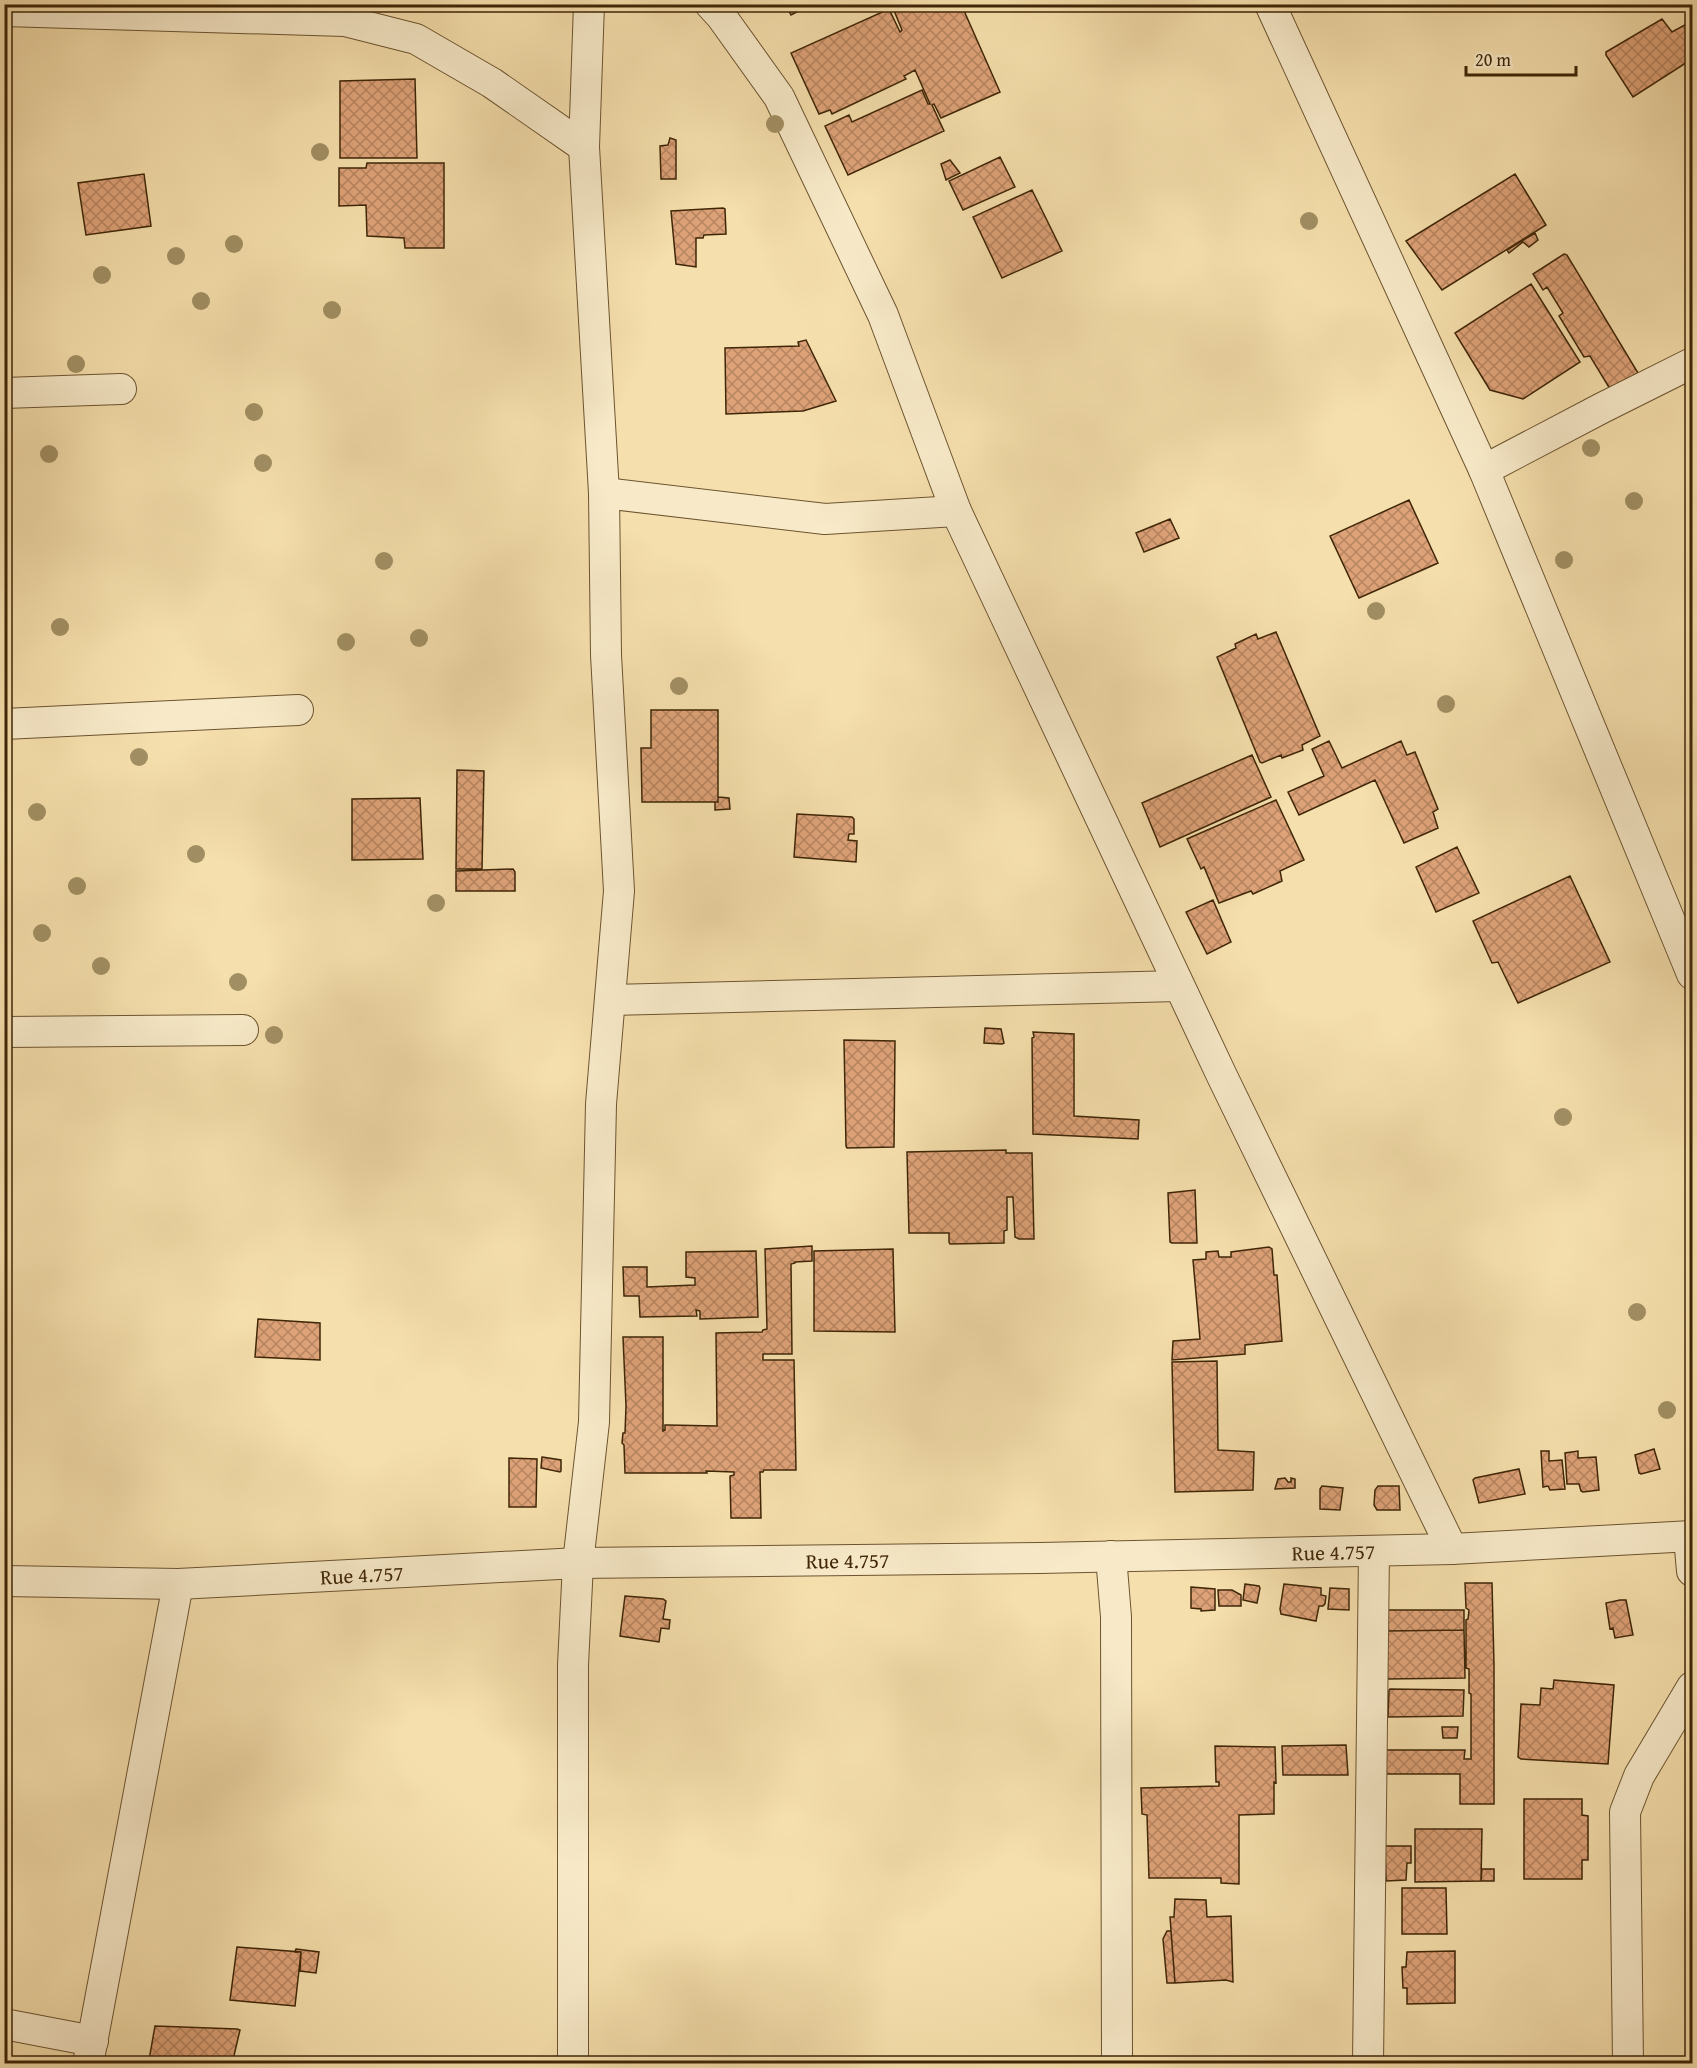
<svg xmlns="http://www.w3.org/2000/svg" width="1697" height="2068" font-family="'Gentium Book Plus',serif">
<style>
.building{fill:url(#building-cross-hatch);stroke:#3f2607;stroke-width:1.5}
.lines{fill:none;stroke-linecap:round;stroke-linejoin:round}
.minor-casing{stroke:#6c5430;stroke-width:32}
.minor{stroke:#f8eac9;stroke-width:30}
.tree{fill:#a18f63}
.labels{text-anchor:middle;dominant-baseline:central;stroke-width:4.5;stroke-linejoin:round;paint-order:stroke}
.street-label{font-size:21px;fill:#3f2607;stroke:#f8eac9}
</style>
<defs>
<pattern id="building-cross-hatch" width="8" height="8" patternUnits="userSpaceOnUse" patternTransform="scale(1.5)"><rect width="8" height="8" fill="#dea278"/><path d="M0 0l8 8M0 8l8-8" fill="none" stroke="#b58460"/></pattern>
</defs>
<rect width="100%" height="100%" fill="#f5dfac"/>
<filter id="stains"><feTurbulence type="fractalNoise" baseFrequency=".00333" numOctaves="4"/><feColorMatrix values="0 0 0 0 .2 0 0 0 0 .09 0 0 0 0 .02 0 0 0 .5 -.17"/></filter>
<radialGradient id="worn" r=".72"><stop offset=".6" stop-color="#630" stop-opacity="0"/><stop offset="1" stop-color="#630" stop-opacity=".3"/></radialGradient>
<path class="building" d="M785,4H812L791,15Z
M901,4H961L1000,92L941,118L934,104L932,105L944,131L848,175L825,126L849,115L852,122L922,90L928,104H930L915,70L904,76L906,79L853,104L832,114L830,110L819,114L791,53L889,9L900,32L902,30L893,8Z
M1662,19L1672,32L1692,21V59L1633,97L1606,55V52Z
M415,79L417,158H340V81Z
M670,138L676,140V179H661L660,146L668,145Z
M1000,157L1015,187L963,210L949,181Z
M950,160L960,173L946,180L941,164Z
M367,163H444V248H405L404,238L367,236L366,205L339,206V168H366Z
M144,174L151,226L86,235L78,183Z
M1515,174L1546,225L1442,290L1406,241Z
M1032,190L1062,251L1002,278L973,217Z
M723,208L725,209L726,234L704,235L703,238H696V267L676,264L671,211Z
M1535,233L1538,240L1529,247L1523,242L1509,253L1507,250Z
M1564,254L1567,255L1638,373L1610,389L1590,356L1584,357L1559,316L1563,313L1547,287L1543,290L1533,274Z
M1531,284L1580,362L1523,399L1490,390L1455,333Z
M806,340L836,401L803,411L726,414L725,348L799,346L798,342Z
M1409,500L1438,563L1359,598L1330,536Z
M1170,519L1179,538L1144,552L1136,533Z
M1276,632L1320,736L1302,745L1303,750L1282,758L1281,755L1262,763L1260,762L1217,657L1236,648L1235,644L1256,634L1258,639Z
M651,710H718V802H642L641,748H651Z
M1329,741L1342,768L1401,741L1407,755L1415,752L1438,809L1433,812L1438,828L1404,843L1375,780L1299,815L1288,792L1324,776L1312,749Z
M1252,755L1271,797L1160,847L1142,803Z
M457,770L484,771L482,869H456Z
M718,797L729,798L730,809L715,810V802H718Z
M420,798L423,859L352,860V799Z
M1276,800L1304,860L1280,871L1282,881L1253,894L1251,891L1219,903L1204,867L1201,869L1187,839Z
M797,814L852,817L854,819V834H849L848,840L857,841L856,862L794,857Z
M1457,847L1479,893L1436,912L1416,867Z
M513,869L515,872V891H456V871Z
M1570,876L1610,962L1518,1003L1498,962L1492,963L1473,921Z
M1213,900L1231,942L1207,954L1186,912Z
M985,1028L1001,1029L1004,1043L1002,1044L984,1043Z
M1033,1032L1074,1034V1116L1139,1120L1138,1139L1033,1134L1032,1038L1034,1037Z
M844,1040L895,1041L894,1147L847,1148L846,1146Z
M1006,1150V1153H1032L1034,1239H1019L1015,1237L1013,1197H1007V1230L1004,1231V1243L950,1244L949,1242V1233H909L907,1152Z
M1195,1190L1197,1243H1172L1170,1242L1168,1193Z
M812,1246V1261L795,1262V1263L791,1264L792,1354H763V1360H794L796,1470H764L763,1472H760L761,1518H731L730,1476L734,1475V1472L706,1471L707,1473H625L624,1445L622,1443L623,1433H625L626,1406L623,1337H663V1431L665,1430V1425H668L717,1426L716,1333L762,1332L763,1330L767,1329L765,1249Z
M1269,1247L1272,1249L1274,1275H1277L1282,1341L1245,1345V1354L1172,1360L1173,1341L1200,1339L1193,1260L1206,1259V1252L1218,1251L1219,1257H1231V1252Z
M893,1249L895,1332L814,1331V1251Z
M756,1251L758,1317L700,1319V1311L696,1310L697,1316L640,1317L639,1296H624L623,1267H647V1287L695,1285V1278L686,1277V1252Z
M258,1319L320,1323V1360L255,1357Z
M1217,1361L1218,1450L1254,1452L1253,1490L1175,1492L1172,1362Z
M1654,1449L1660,1469L1641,1474L1639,1473L1635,1455Z
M1541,1451H1549V1461L1562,1460L1565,1489L1550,1490L1548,1486L1543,1487Z
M1578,1451V1458L1596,1457L1599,1490L1583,1492L1581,1491L1579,1484H1567L1565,1453Z
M542,1457L561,1460V1471L560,1472L541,1468Z
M509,1458L537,1459L536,1507H509Z
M1519,1469L1525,1494L1479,1503L1473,1480L1475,1478Z
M1285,1478L1288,1482H1291V1478L1295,1479V1488L1275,1489L1278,1479Z
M1322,1486L1343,1488L1340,1510L1320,1509V1489Z
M1378,1486H1399L1400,1510H1377L1374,1505L1375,1490Z
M1465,1583H1492L1494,1665V1804H1460V1774H1384V1750H1465L1464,1759H1471V1694L1469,1693V1669L1466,1668V1620L1468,1619L1469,1610L1466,1608Z
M1245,1584L1259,1586L1260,1588L1257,1603L1243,1600Z
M1284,1584L1321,1588V1595L1326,1596L1325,1604L1323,1606H1319L1316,1621L1281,1614L1280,1609Z
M1191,1587L1215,1589V1610L1201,1611V1609L1191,1608Z
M1330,1588L1349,1589V1610L1328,1609Z
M1218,1590H1232L1241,1595V1606H1219Z
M625,1596L663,1599L666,1601L663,1619L670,1620L669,1629L661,1628L659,1642L620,1636Z
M1620,1600H1626L1633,1635L1615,1638L1613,1628L1610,1629L1606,1603Z
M1386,1610H1464V1630L1386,1631Z
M1464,1630L1465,1678L1387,1679L1386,1631Z
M1554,1680L1614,1685L1608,1764L1521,1759L1518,1757L1521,1704L1540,1705L1541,1688L1553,1689Z
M1390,1689L1464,1690L1463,1716L1388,1717L1389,1690Z
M1442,1727H1458L1457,1738H1443Z
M1346,1745L1348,1775H1283L1282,1746Z
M1215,1746L1275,1747L1276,1783L1274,1782V1814L1239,1815V1884L1221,1883V1878H1149L1147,1815L1142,1814L1141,1788L1219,1786V1782H1216Z
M1524,1799H1582V1815L1588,1816V1860H1582V1879H1524Z
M1415,1829H1482L1481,1881L1415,1882Z
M1385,1846H1411V1863H1407L1406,1880L1386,1881Z
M1482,1869H1494V1881H1481Z
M1402,1888H1446L1447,1934H1402Z
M1175,1899L1206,1900L1207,1917L1231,1916L1233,1982L1226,1980L1175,1983L1170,1917H1174Z
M1167,1931H1171L1175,1983H1167L1163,1939Z
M237,1947L301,1952L295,2006L230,2000Z
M296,1949L319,1952L316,1973L300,1971L301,1952H295Z
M1455,1951V2003L1407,2004V1988H1403L1402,1967H1406L1407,1952Z
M155,2026L237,2029L240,2030L232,2064H196L198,2062L149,2060Z"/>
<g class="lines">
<g class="minor-casing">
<g id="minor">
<path d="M710,4L721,16L779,97L883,315L956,511L1222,1076L1452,1549"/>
<path d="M1270,4L1484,470L1692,974"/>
<path d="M4,11L345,21L416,39L492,83L584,147"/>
<path d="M4,393L121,389"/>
<path d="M1484,470L1602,408L1692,363"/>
<path d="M604,493L825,519L956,511"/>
<path d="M4,724L298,710"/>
<path d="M610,1000L1179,986"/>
<path d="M4,1032L243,1030"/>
<path d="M1689,1537L1692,1571"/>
<path d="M1111,1556L1116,1617L1117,2064"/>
<path id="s1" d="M4,1581L178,1584L578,1563L1040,1558L1452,1549L1692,1536"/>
<path d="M4,2024L93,2041"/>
<path d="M88,2064L178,1584"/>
<path d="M573,2064V1665L578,1563L594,1422L601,1104L619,891L606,655L604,493L584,147L589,4"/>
<path d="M1368,2064L1374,1551"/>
<path d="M1628,2064L1625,1812L1639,1776L1692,1687"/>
</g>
</g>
<use href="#minor" class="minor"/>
</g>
<g class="tree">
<circle cx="775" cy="124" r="9"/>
<circle cx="320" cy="152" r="9"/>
<circle cx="1309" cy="221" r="9"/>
<circle cx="234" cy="244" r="9"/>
<circle cx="176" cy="256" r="9"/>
<circle cx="102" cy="275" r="9"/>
<circle cx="201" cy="301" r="9"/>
<circle cx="332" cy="310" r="9"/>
<circle cx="76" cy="364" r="9"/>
<circle cx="254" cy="412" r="9"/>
<circle cx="1591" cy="448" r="9"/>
<circle cx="49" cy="454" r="9"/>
<circle cx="263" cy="463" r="9"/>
<circle cx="1634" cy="501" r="9"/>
<circle cx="1564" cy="560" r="9"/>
<circle cx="384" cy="561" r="9"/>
<circle cx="1376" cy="611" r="9"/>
<circle cx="60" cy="627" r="9"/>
<circle cx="419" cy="638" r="9"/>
<circle cx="346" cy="642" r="9"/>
<circle cx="679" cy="686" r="9"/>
<circle cx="1446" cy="704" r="9"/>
<circle cx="139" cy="757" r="9"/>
<circle cx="37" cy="812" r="9"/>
<circle cx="196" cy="854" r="9"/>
<circle cx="77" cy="886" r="9"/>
<circle cx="436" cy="903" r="9"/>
<circle cx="42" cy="933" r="9"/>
<circle cx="101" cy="966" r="9"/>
<circle cx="238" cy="982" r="9"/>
<circle cx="274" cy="1035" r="9"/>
<circle cx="1563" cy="1117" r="9"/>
<circle cx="1637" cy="1312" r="9"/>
<circle cx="1667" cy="1410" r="9"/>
</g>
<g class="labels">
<g class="street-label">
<text stroke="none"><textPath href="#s1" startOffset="1330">Rue 4.757</textPath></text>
<text stroke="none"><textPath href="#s1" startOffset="844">Rue 4.757</textPath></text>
<text stroke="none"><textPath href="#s1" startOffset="358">Rue 4.757</textPath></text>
</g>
</g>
<rect width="1697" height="2068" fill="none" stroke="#f5dfac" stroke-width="24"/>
<rect x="6" y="6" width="1685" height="2056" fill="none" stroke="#3f2607" stroke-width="3"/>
<rect x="12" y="12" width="1673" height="2044" fill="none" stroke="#3f2607" stroke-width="1.5"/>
<path d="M1466 66v9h110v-9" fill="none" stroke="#3f2607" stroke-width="3"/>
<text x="1475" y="66" font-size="18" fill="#3f2607" stroke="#f8eac9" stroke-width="4.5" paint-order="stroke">20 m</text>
<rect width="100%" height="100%" filter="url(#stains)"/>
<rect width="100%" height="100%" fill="url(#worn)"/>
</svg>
